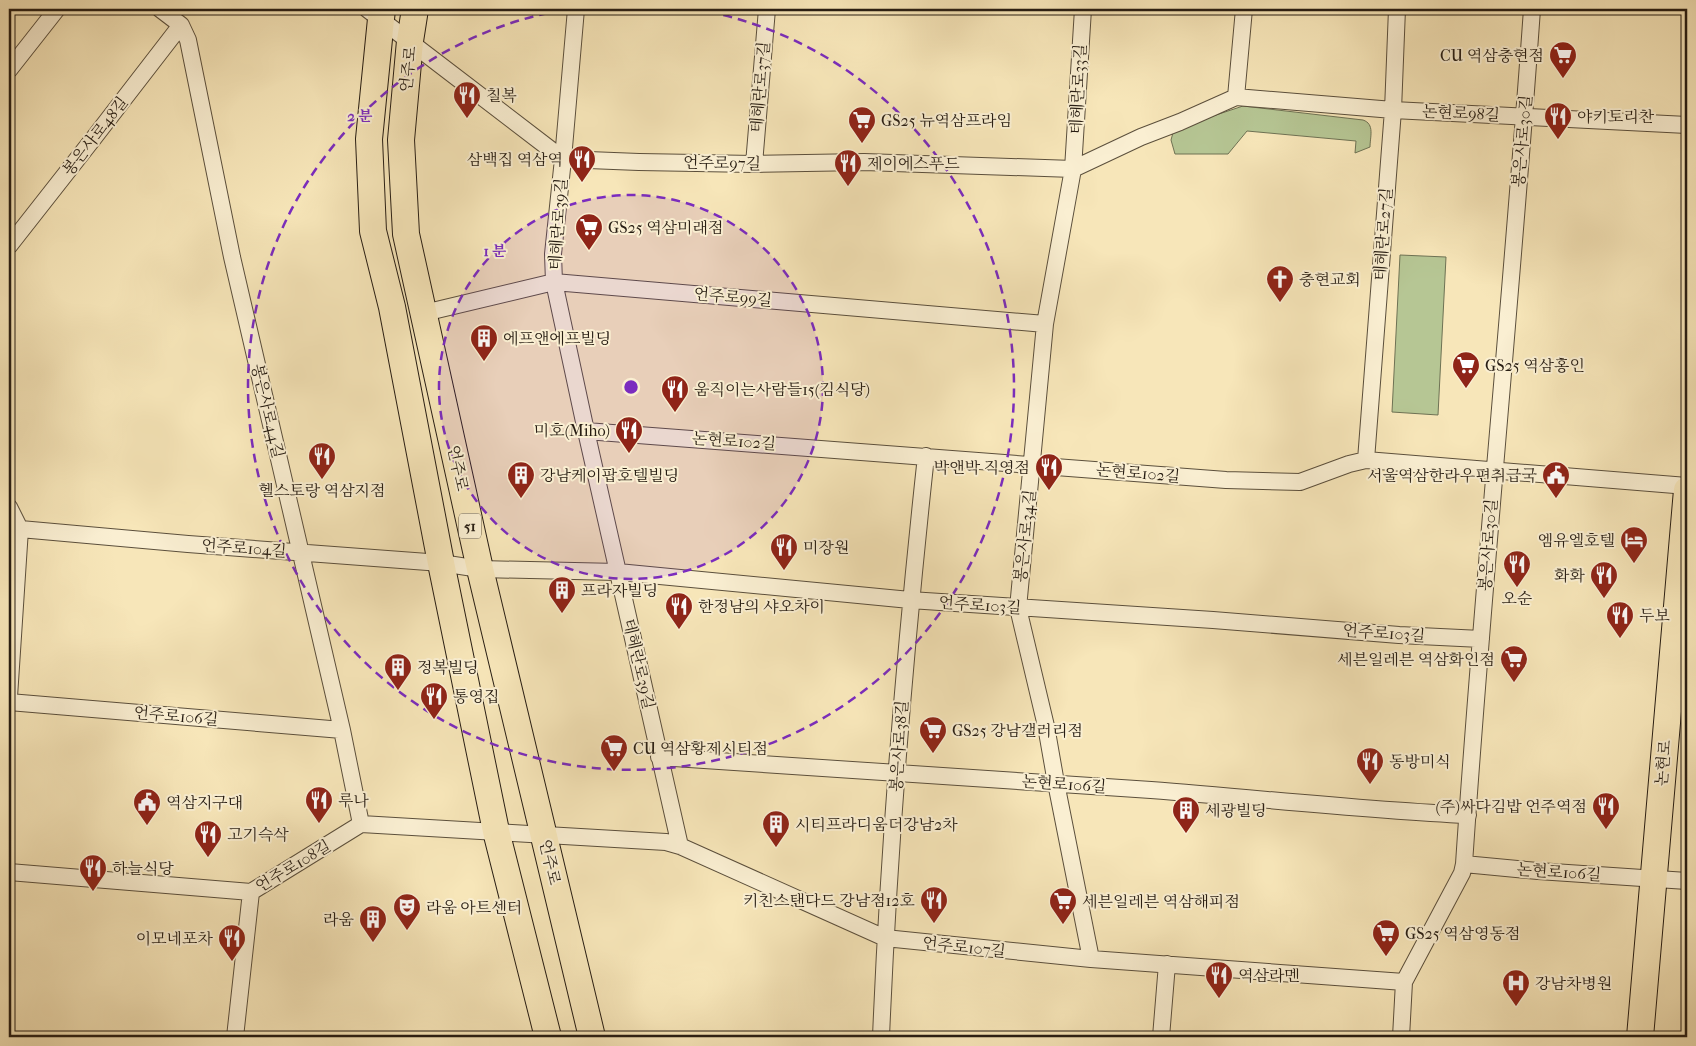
<svg xmlns="http://www.w3.org/2000/svg" width="1696" height="1046" font-family="'IM FELL French Canon','Noto Serif KR',serif">
<style>
.green{fill:#b6c694;stroke:#6e7254}
.lines{fill:none;stroke-linecap:round;stroke-linejoin:round}
.street-casing{stroke:#5b4f3c;stroke-width:18}
.primary-casing{stroke:#271d13;stroke-width:28}
.street{stroke:#faefd2;stroke-width:16}
.primary{stroke:#f7e6b9;stroke-width:26}
.ring{fill:none;stroke:#7b2cbf;stroke-width:2.5;stroke-dasharray:9 6}
.labels{text-anchor:middle;dominant-baseline:central;stroke-width:4;stroke-linejoin:round;paint-order:stroke}
.shield{fill:#faefd2;stroke:#665c4c;stroke-width:1}
.shield-label{font-size:15px;font-weight:bold;fill:#271d13}
.poi-label{font-size:16px;fill:#271d13;stroke:#faefd2;text-anchor:start}
.street-label{font-size:16px;fill:#271d13;stroke:#faefd2}
.centre{fill:#7b2cbf;stroke:#faefd2;stroke-width:2.5}
.ring-label{font-size:15px;text-anchor:middle;font-weight:bold;fill:#7b2cbf;stroke:#faefd2;stroke-width:4;stroke-linejoin:round;paint-order:stroke}
</style>
<rect width="100%" height="100%" fill="#f7e6b9"/>
<filter id="stains"><feTurbulence type="fractalNoise" baseFrequency=".004" numOctaves="4"/><feColorMatrix values="0 0 0 0 .2 0 0 0 0 .09 0 0 0 0 .02 0 0 0 .5 -.17"/></filter>
<radialGradient id="worn" r=".72"><stop offset=".6" stop-color="#630" stop-opacity="0"/><stop offset="1" stop-color="#630" stop-opacity=".3"/></radialGradient>
<path class="green" d="M1243,106L1363,120C1375,124 1370,137 1370,147L1355,153L1356,141L1247,131L1228,154H1175L1171,140L1174,129Z
M1400,255L1446,257L1438,415L1392,412Z"/>
<g class="lines">
<g class="street-casing">
<path id="street" d="M160,9L181,25L188,40L232,257L342,730L361,824
M367,9L563,159L639,162L754,164L864,162L1073,169L1141,137L1180,122L1236,97L1393,110L1687,125
M576,9L563,159L553,254L554,282L586,431L680,846
M1083,9L1073,169L1045,324L1018,608L1046,726L1056,783L1091,959
M9,70L57,9
M1236,97L1244,9
M754,164L767,9
M9,246L93,139L181,25
M424,313L554,282L1045,324
M586,431L1226,480L1300,482L1349,464L1366,460L1687,486
M1366,460L1393,110L1397,9
M9,507L20,529L9,697
M9,528L188,544L441,563L480,569L618,572L910,600L1213,620L1399,635L1481,639
M9,702L342,730
M659,757C823,767 987,778 1151,790C1257,798 1362,810 1468,815
M1464,864L1538,871L1687,881
M9,872L251,892L361,824L666,842L680,846L885,938L1091,959L1404,982
M235,1037L251,892
M881,1037C889,843 905,649 926,456
M1161,1037L1167,964
M1401,1037L1404,982L1462,873L1464,864C1483,579 1512,294 1532,9"/>
</g>
<g class="primary-casing">
<path id="primary" d="M382,9L369,139L373,231L392,307L441,563L496,831L548,1037
M415,9L410,41L401,140L406,234L480,569L592,1037
M1640,1037L1687,490"/>
</g>
<use href="#street" class="street"/>
<use href="#primary" class="primary"/>
</g>
<circle cx="631" cy="387" r="192" fill="#7b2cbf" fill-opacity=".12"/>
<g class="ring">
<circle cx="631" cy="387" r="192"/>
<path d="M694 9A383 383 0 1 1 568 9"/>
</g>
<defs>
<g id="supermarket-pin" transform="scale(1.4375)"><path d="M0 17L-7.5 6A9.5 9.5 0 1 1 7.5 6Z" fill="#8f2418" stroke="#faefd2"/><path d="M-6-5.5h2.5l.6 2H6L4.5 2H-2.5L-4.4-4H-6ZM-1.5 3.2a1.3 1.3 0 1 0 .1 0ZM3 3.2a1.3 1.3 0 1 0 .1 0Z" fill="#fff"/></g>
<g id="restaurant-pin" transform="scale(1.4375)"><path d="M0 17L-7.5 6A9.5 9.5 0 1 1 7.5 6Z" fill="#8f2418" stroke="#faefd2"/><path d="M-5-6h1v4h1v-4h1v4h1v-4h1v5L-1.5 .5V6h-2V.5L-5-1ZM5-6V6H3V1.5H1.5Q1.5-4 5-6Z" fill="#fff"/></g>
<g id="church-pin" transform="scale(1.4375)"><path d="M0 17L-7.5 6A9.5 9.5 0 1 1 7.5 6Z" fill="#8f2418" stroke="#faefd2"/><path d="M-1.2-6h2.4v3.5h3.3v2.4h-3.3V6h-2.4V-.1h-3.3v-2.4h3.3Z" fill="#fff"/></g>
<g id="building-pin" transform="scale(1.4375)"><path d="M0 17L-7.5 6A9.5 9.5 0 1 1 7.5 6Z" fill="#8f2418" stroke="#faefd2"/><path d="M-4-6H4V6H1V3H-1V6H-4ZM-2.5-4.3h1.7v1.8h-1.7ZM.8-4.3h1.7v1.8H.8ZM-2.5-1h1.7V.8h-1.7ZM.8-1h1.7V.8H.8Z" fill="#fff"/></g>
<g id="civic-pin" transform="scale(1.4375)"><path d="M0 17L-7.5 6A9.5 9.5 0 1 1 7.5 6Z" fill="#8f2418" stroke="#faefd2"/><path d="M-.6-6.5H3V-4.5H.6V-3L4-1V1h2V6H-6V1h2V-1L-.6-3ZM-1.2 2.5V6h2.4V2.5Z" fill="#fff"/></g>
<g id="hotel-pin" transform="scale(1.4375)"><path d="M0 17L-7.5 6A9.5 9.5 0 1 1 7.5 6Z" fill="#8f2418" stroke="#faefd2"/><path d="M-6-4.5h1.5V1H6V5H4.5V3h-9V5H-6ZM-4 0a1.8 1.8 0 1 1 3.6 0ZM.5 0V-2.5h3Q6-2.5 6 0Z" fill="#fff"/></g>
<g id="theatre-pin" transform="scale(1.4375)"><path d="M0 17L-7.5 6A9.5 9.5 0 1 1 7.5 6Z" fill="#8f2418" stroke="#faefd2"/><path d="M-5-5.5Q0-4 5-5.5V0Q5 5 0 6Q-5 5-5 0ZM-3.3-2.5H-1v1.5H-3.3ZM1-2.5H3.3v1.5H1ZM-2.8 1Q0 5.5 2.8 1Z" fill="#fff"/></g>
<g id="hospital-pin" transform="scale(1.4375)"><path d="M0 17L-7.5 6A9.5 9.5 0 1 1 7.5 6Z" fill="#8f2418" stroke="#faefd2"/><path d="M-5-5h3v3.5h4V-5h3V5h-3V1.5h-4V5h-3Z" fill="#fff"/></g>
</defs>
<g fill-rule="evenodd">
<use href="#supermarket-pin" x="1563" y="55"/>
<use href="#restaurant-pin" x="467" y="95"/>
<use href="#restaurant-pin" x="1558" y="116"/>
<use href="#supermarket-pin" x="862" y="120"/>
<use href="#restaurant-pin" x="582" y="159"/>
<use href="#restaurant-pin" x="848" y="163"/>
<use href="#supermarket-pin" x="589" y="227"/>
<use href="#church-pin" x="1280" y="279"/>
<use href="#building-pin" x="484" y="338"/>
<use href="#supermarket-pin" x="1466" y="365"/>
<use href="#restaurant-pin" x="675" y="389"/>
<use href="#restaurant-pin" x="629" y="430"/>
<use href="#restaurant-pin" x="322" y="456"/>
<use href="#restaurant-pin" x="1049" y="467"/>
<use href="#building-pin" x="521" y="475"/>
<use href="#civic-pin" x="1556" y="475"/>
<use href="#hotel-pin" x="1634" y="540"/>
<use href="#restaurant-pin" x="784" y="547"/>
<use href="#restaurant-pin" x="1517" y="564"/>
<use href="#restaurant-pin" x="1604" y="575"/>
<use href="#building-pin" x="562" y="590"/>
<use href="#restaurant-pin" x="679" y="606"/>
<use href="#restaurant-pin" x="1620" y="615"/>
<use href="#supermarket-pin" x="1514" y="659"/>
<use href="#building-pin" x="398" y="667"/>
<use href="#restaurant-pin" x="434" y="696"/>
<use href="#supermarket-pin" x="933" y="730"/>
<use href="#supermarket-pin" x="614" y="748"/>
<use href="#restaurant-pin" x="1370" y="761"/>
<use href="#restaurant-pin" x="319" y="800"/>
<use href="#civic-pin" x="147" y="802"/>
<use href="#restaurant-pin" x="1606" y="806"/>
<use href="#building-pin" x="1186" y="810"/>
<use href="#building-pin" x="776" y="824"/>
<use href="#restaurant-pin" x="208" y="834"/>
<use href="#restaurant-pin" x="93" y="868"/>
<use href="#restaurant-pin" x="934" y="900"/>
<use href="#supermarket-pin" x="1063" y="901"/>
<use href="#theatre-pin" x="407" y="907"/>
<use href="#building-pin" x="373" y="919"/>
<use href="#supermarket-pin" x="1386" y="933"/>
<use href="#restaurant-pin" x="232" y="938"/>
<use href="#restaurant-pin" x="1219" y="975"/>
<use href="#hospital-pin" x="1516" y="983"/>
</g>
<g class="labels">
<rect class="shield" x="459" y="513.5" width="22" height="25" rx="4"/>
<g class="shield-label">
<text x="470" y="526">51</text>
</g>
<g class="poi-label">
<text x="1544" y="55" text-anchor="end">CU 역삼충현점</text>
<text x="486" y="95">칠복</text>
<text x="1577" y="116">야키토리찬</text>
<text x="881" y="120">GS25 뉴역삼프라임</text>
<text x="563" y="159" text-anchor="end">삼백집 역삼역</text>
<text x="867" y="163">제이에스푸드</text>
<text x="608" y="227">GS25 역삼미래점</text>
<text x="1299" y="279">충현교회</text>
<text x="503" y="338">에프앤에프빌딩</text>
<text x="1485" y="365">GS25 역삼홍인</text>
<text x="694" y="389">움직이는사람들15(김식당)</text>
<text x="610" y="430" text-anchor="end">미호(Miho)</text>
<text x="1030" y="467" text-anchor="end">박앤박 직영점</text>
<text x="540" y="475">강남케이팝호텔빌딩</text>
<text x="1537" y="475" text-anchor="end">서울역삼한라우편취급국</text>
<text x="322" y="490" text-anchor="middle">헬스토랑 역삼지점</text>
<text x="1615" y="540" text-anchor="end">엠유엘호텔</text>
<text x="803" y="547">미장원</text>
<text x="1585" y="575" text-anchor="end">화화</text>
<text x="581" y="590">프라자빌딩</text>
<text x="1517" y="598" text-anchor="middle">오순</text>
<text x="698" y="606">한정남의 샤오차이</text>
<text x="1639" y="615">두보</text>
<text x="1495" y="659" text-anchor="end">세븐일레븐 역삼화인점</text>
<text x="417" y="667">정복빌딩</text>
<text x="453" y="696">통영집</text>
<text x="952" y="730">GS25 강남갤러리점</text>
<text x="633" y="748">CU 역삼황제시티점</text>
<text x="1389" y="761">동방미식</text>
<text x="338" y="800">루나</text>
<text x="166" y="802">역삼지구대</text>
<text x="1587" y="806" text-anchor="end">(주)싸다김밥 언주역점</text>
<text x="1205" y="810">세광빌딩</text>
<text x="795" y="824">시티프라디움더강남2차</text>
<text x="227" y="834">고기슥삭</text>
<text x="112" y="868">하늘식당</text>
<text x="915" y="900" text-anchor="end">키친스탠다드 강남점12호</text>
<text x="1082" y="901">세븐일레븐 역삼해피점</text>
<text x="426" y="907">라움 아트센터</text>
<text x="354" y="919" text-anchor="end">라움</text>
<text x="1405" y="933">GS25 역삼영동점</text>
<text x="213" y="938" text-anchor="end">이모네포차</text>
<text x="1238" y="975">역삼라멘</text>
<text x="1535" y="983">강남차병원</text>
</g>
<g class="street-label">
<text transform="translate(408 69) rotate(-84)">언주로</text>
<text transform="translate(760 87) rotate(-85)">테헤란로37길</text>
<text transform="translate(1078 89) rotate(-87)">테헤란로33길</text>
<text transform="translate(1461 113) rotate(3)">논현로98길</text>
<text transform="translate(95 136) rotate(-52)">봉은사로48길</text>
<text transform="translate(1522 141) rotate(-85)">봉은사로30길</text>
<text transform="translate(722 163) rotate(1)">언주로97길</text>
<text transform="translate(558 224) rotate(-86)">테헤란로39길</text>
<text transform="translate(1383 234) rotate(-86)">테헤란로27길</text>
<text transform="translate(733 297) rotate(5)">언주로99길</text>
<text transform="translate(268 411) rotate(77)">봉은사로44길</text>
<text transform="translate(734 441) rotate(4)">논현로102길</text>
<text transform="translate(458 468) rotate(78)">언주로</text>
<text transform="translate(1138 473) rotate(5)">논현로102길</text>
<text transform="translate(1025 536) rotate(-84)">봉은사로34길</text>
<text transform="translate(1488 545) rotate(-86)">봉은사로30길</text>
<text transform="translate(244 548) rotate(4)">언주로104길</text>
<text transform="translate(980 605) rotate(4)">언주로103길</text>
<text transform="translate(1384 633) rotate(4)">언주로103길</text>
<text transform="translate(639 664) rotate(77)">테헤란로39길</text>
<text transform="translate(176 716) rotate(5)">언주로106길</text>
<text transform="translate(899 746) rotate(-86)">봉은사로38길</text>
<text transform="translate(1663 763) rotate(-85)">논현로</text>
<text transform="translate(1064 784) rotate(4)">논현로106길</text>
<text transform="translate(550 862) rotate(77)">언주로</text>
<text transform="translate(293 866) rotate(-31)">언주로108길</text>
<text transform="translate(1559 872) rotate(4)">논현로106길</text>
<text transform="translate(964 947) rotate(6)">언주로107길</text>
</g>
</g>
<circle cx="631" cy="387" r="8" class="centre"/>
<g class="ring-label">
<text x="360" y="121">2 분</text>
<text x="495" y="256">1 분</text>
</g>
<rect width="1696" height="1046" fill="none" stroke="#f7e6b9" stroke-width="30"/>
<rect x="10" y="10" width="1676" height="1026" fill="none" stroke="#271d13" stroke-width="2.5"/>
<rect x="15" y="15" width="1666" height="1016" fill="none" stroke="#271d13"/>
<rect width="100%" height="100%" filter="url(#stains)"/>
<rect width="100%" height="100%" fill="url(#worn)"/>
</svg>
